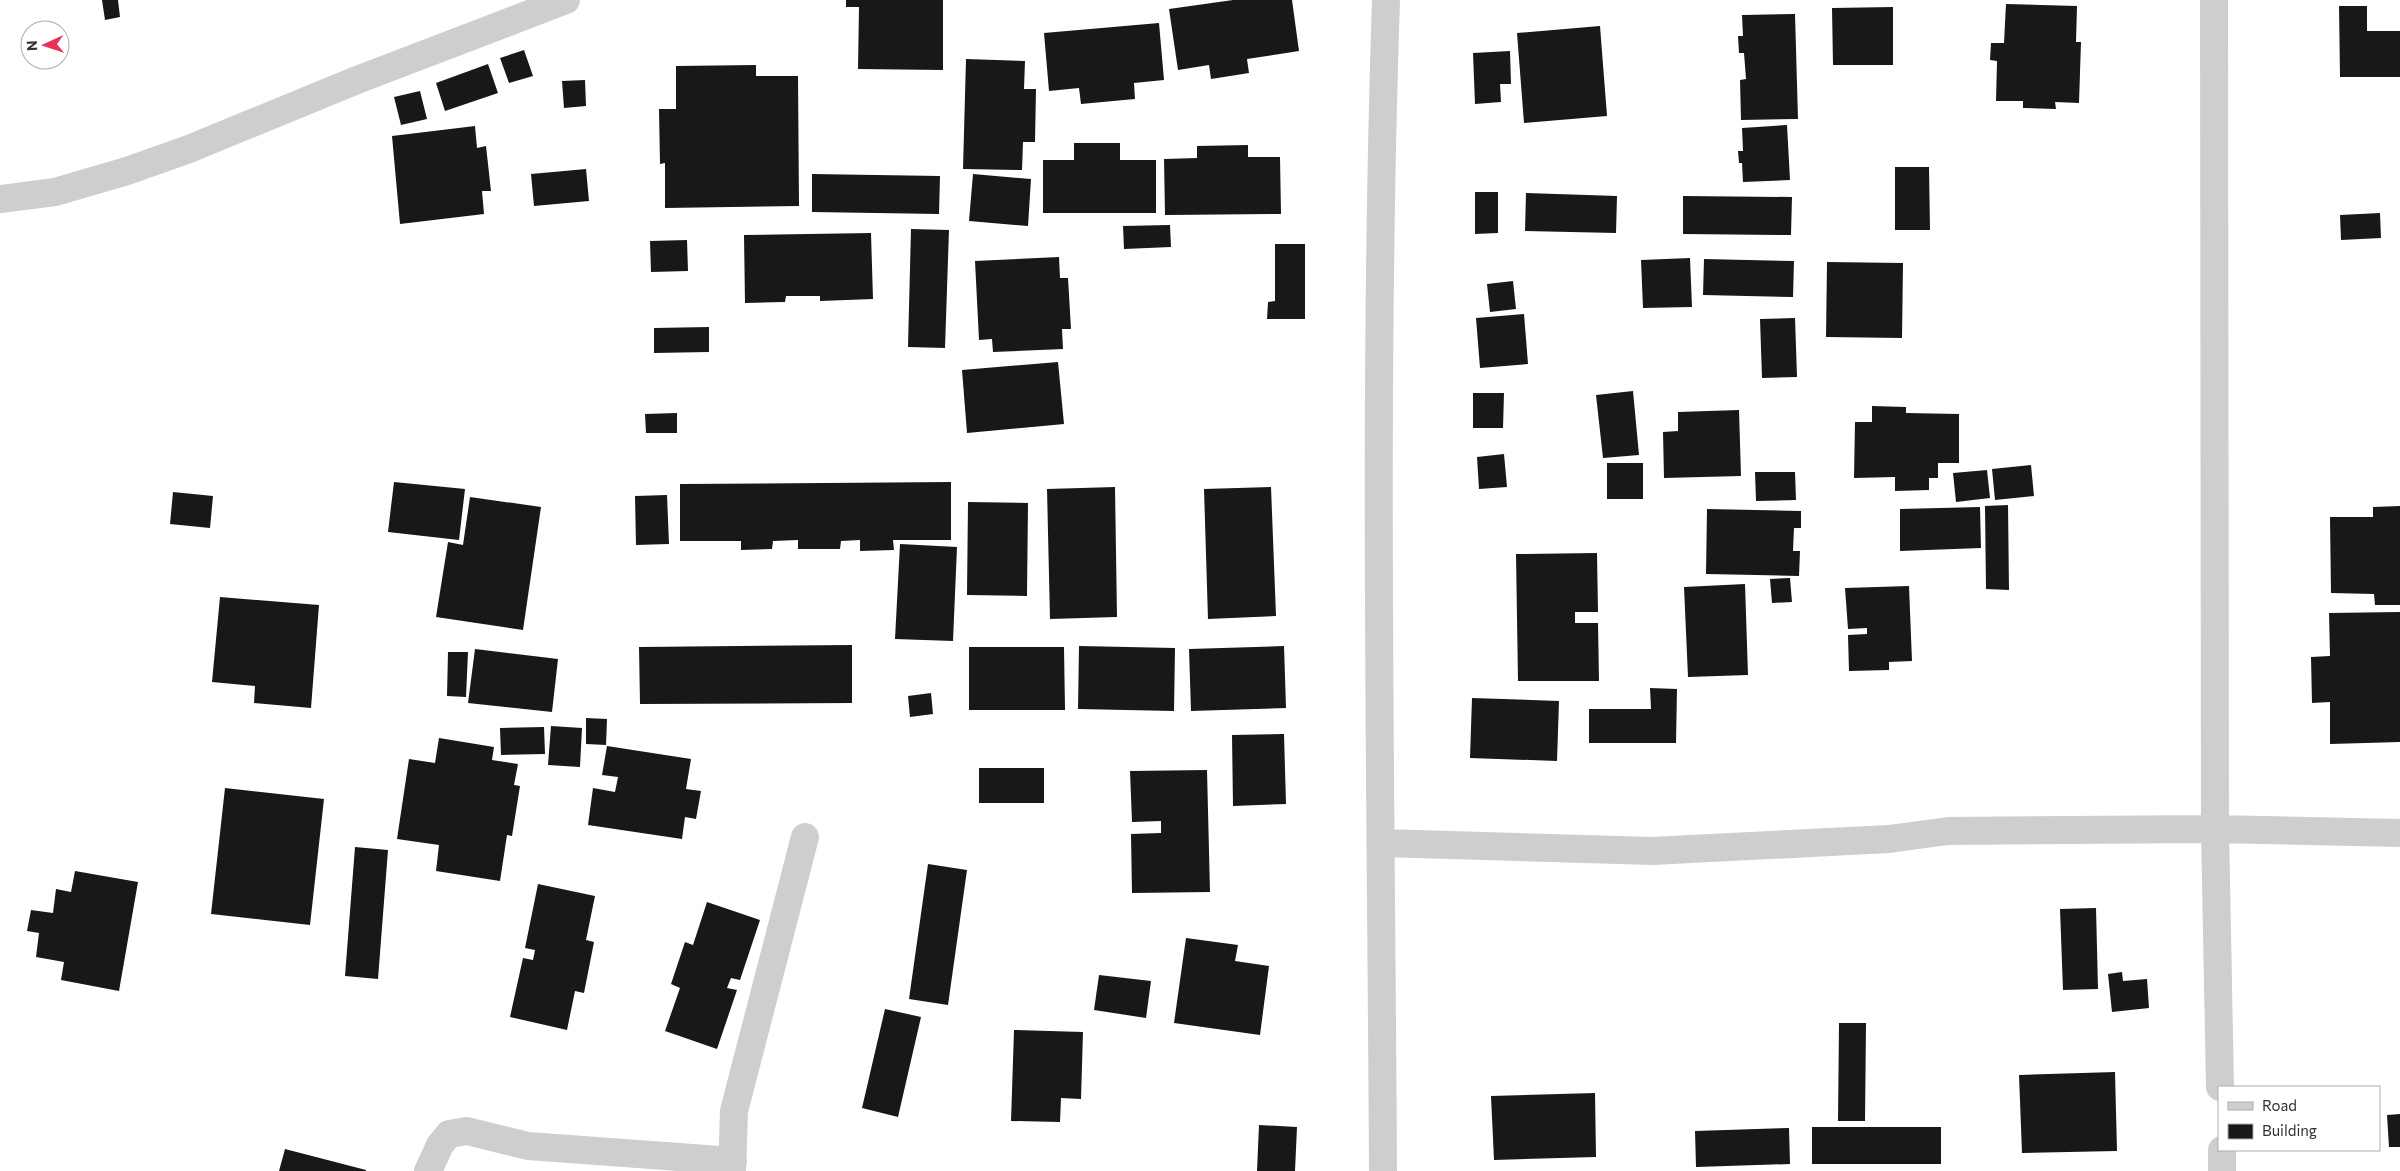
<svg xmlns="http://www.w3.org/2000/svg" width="2400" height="1171" font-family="Commissioner,sans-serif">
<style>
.building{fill:#181818}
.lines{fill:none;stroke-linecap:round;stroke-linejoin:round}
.street{stroke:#cecece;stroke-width:28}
</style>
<rect width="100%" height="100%" fill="#fff"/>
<path class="building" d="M102,0H118L120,17L105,20Z
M846,0H943V70L858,69L859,7H846Z
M1233,0H1292L1299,51L1247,59L1249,73L1211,79L1209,65L1178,70L1169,9Z
M2006,4L2077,6L2076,42H2081L2079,103L2055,102L2056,109L2023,108V101H1996L1997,61L1990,60L1991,43H2004Z
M2339,6H2367V31H2400V77H2340Z
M1893,7V65H1833L1832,8Z
M1795,14L1798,119L1741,120L1740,80L1746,79L1744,53H1739L1738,36H1743L1742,15Z
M1159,23L1164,80L1134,83L1135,99L1081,104L1079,88L1049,91L1044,33Z
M1600,26L1607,116L1524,123L1517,33Z
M524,50L533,76L509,83L500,58Z
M1510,51L1511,84H1500L1501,102L1475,104L1473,53Z
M966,59L1025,61L1024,89H1036L1035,142H1023L1022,170L963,169Z
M488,64L498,93L445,111L436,83Z
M756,65V76H798L799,206L665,208V163L660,164L659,109H676V66Z
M585,80L586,106L564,108L562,81Z
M420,91L427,119L401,125L394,97Z
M1787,125L1790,180L1743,182L1742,163H1739L1738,151H1743L1742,128Z
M475,126L477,148L486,146L491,191H482L484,214L400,224L392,136Z
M1074,143H1120V160H1156V213H1043V160H1074Z
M1248,145V157H1280L1281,214L1165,215L1164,159L1197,158V146Z
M1895,167H1929L1930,230H1895Z
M586,169L589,201L534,206L531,174Z
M812,174L940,176L939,214L812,212Z
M973,174L1031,179L1028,226L969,221Z
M1475,192H1498V233L1475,234Z
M1526,193L1617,196L1616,233L1525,231Z
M1683,196L1792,197L1791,235L1683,234Z
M2380,213L2381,238L2341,240L2340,215Z
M1170,225L1171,247L1124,249L1123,226Z
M911,229L949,230L945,348L908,347Z
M871,233L873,299L820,301V296H786L785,302L745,303L744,235Z
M687,240L688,271L651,272L650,241Z
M1275,244H1305V319H1267L1268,302L1275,301Z
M1059,257L1060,278H1068L1071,329H1062L1063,349L993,352L992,339L979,340L975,261Z
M1690,258L1692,307L1643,308L1641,260Z
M1704,259L1794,261L1793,297L1703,295Z
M1827,262L1903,263L1902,338L1826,337Z
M1513,281L1516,309L1490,312L1487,284Z
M1524,314L1528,364L1480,368L1476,318Z
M1795,318L1797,377L1762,378L1760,319Z
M709,327V352L654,353V328Z
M1058,362L1064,424L967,433L962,370Z
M1633,391L1639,455L1603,458L1596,395Z
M1473,393H1504L1503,428H1473Z
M1872,406L1906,407V413L1959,414V463H1938V478H1929V490L1895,491V477L1854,478L1855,422H1872Z
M1739,410L1741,476L1664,478L1663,432L1678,431V412Z
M677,413V433H646L645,414Z
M1504,454L1507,487L1479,489L1477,457Z
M1607,463H1643V499H1607Z
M2031,465L2034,496L1995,500L1992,469Z
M1987,470L1990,498L1956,502L1953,473Z
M1755,472H1795L1796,500L1756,501Z
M394,482L465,489L459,540L388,532Z
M951,482V540H893L894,550L860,551V540L841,541L840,549H798V540L773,541L772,549L741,550V541H680V484Z
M1115,487L1117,617L1050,619L1047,489Z
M1271,487L1276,616L1208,619L1204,489Z
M173,492L213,496L210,528L170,524Z
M667,495L669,544L636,545L635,496Z
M470,497L541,507L523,630L436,617L448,542L463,545Z
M968,502L1028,503L1027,596L967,595Z
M2008,505L2009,590L1986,589L1985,506Z
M2400,506V605H2375L2374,594L2331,593L2330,517H2373V507Z
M1980,507L1981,548L1900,551V509Z
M1707,509L1801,511V528H1794L1793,551H1800L1799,576L1706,574Z
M900,544L957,547L953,641L895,639Z
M1597,553L1598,612H1575V623H1598L1599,681H1518L1516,554Z
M1790,578L1792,602L1772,603L1770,579Z
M1745,584L1748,675L1688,677L1684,587Z
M1909,586L1912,661L1889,662V670L1849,671L1848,635L1867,634V628L1848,629L1845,588Z
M220,597L319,605L311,708L254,703L255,686L212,682Z
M2400,612V742L2330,744V702L2312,703L2311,657L2330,656L2329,613Z
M852,645V703L640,704L639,647Z
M1079,646L1175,648L1174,711L1078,709Z
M1284,646L1286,708L1191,711L1189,649Z
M969,647H1064L1065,710H969Z
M475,649L558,659L552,712L468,703Z
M448,652H468L466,697L447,696Z
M1650,688L1677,689L1676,743H1589V709H1651Z
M931,693L933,714L910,717L908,696Z
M1472,698L1559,701L1557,761L1470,758Z
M586,718L607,719L606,745L586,744Z
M551,726L582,728L580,767L548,765Z
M544,727L545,754L501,755L500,728Z
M1284,734L1286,804L1233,806L1232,735Z
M439,738L494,747L492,760L518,764L514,785L520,786L512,836L507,835L500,881L436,871L439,845L397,839L409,759L435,763Z
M607,746L691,759L686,789L701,791L696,819L685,817L682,839L588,825L593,788L615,792L618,777L602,775Z
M979,768H1044V803H979Z
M1207,770L1210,892L1132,893L1131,834L1161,833V821L1132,822L1130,771Z
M225,788L324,799L310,925L211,914Z
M355,847L388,850L378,979L345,976Z
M928,864L967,870L948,1005L909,999Z
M75,871L138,882L119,991L61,980L64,962L36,957L39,933L27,931L31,910L53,913L56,889L71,892Z
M538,884L595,896L586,940L594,942L584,993L575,991L567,1030L510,1017L523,958L533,960L535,950L525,948Z
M707,902L760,920L740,980L731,978L727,988L737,990L717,1049L665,1031L680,988L671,984L685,942L693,945Z
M2096,908L2098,989L2063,990L2060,909Z
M1186,938L1238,945L1235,961L1269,966L1260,1035L1174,1023Z
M2122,972L2123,981L2147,979L2149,1008L2112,1012L2108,974Z
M1099,975L1151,981L1146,1018L1094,1010Z
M885,1009L921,1017L898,1117L862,1108Z
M1839,1023H1866L1865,1121H1838Z
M1014,1030L1083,1032L1081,1099L1061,1098L1060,1122L1011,1121Z
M2115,1072L2117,1151L2022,1153L2019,1075Z
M1595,1093L1596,1157L1494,1160L1491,1096Z
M2400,1114V1147H2389L2387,1115Z
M1259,1125L1297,1127L1295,1171H1257Z
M1812,1127H1941V1164H1812Z
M1789,1128L1790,1164L1696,1167L1695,1131Z
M285,1149L366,1170V1171H279Z"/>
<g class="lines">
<path class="street" d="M2214,0L2215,829L2220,1087
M0,199L55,192L127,171L189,149L357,80L566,0
M1381,843L1652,851L1889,839L1948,831L2215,829L2400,833
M2222,1150V1171
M428,1171L440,1145L449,1134L467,1131L528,1146L733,1161
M732,1171L734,1111L805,837
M1383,1171C1381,781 1373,390 1386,0"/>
</g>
<rect x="2218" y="1086" width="162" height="65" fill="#ffffff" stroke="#adadad"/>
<rect x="2228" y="1102" width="25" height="8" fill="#cecece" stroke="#adadad"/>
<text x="2262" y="1111" font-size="15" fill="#313131">Road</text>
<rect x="2228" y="1124" width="25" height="15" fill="#181818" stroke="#adadad"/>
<text x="2262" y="1136" font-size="15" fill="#313131">Building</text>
<g transform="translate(45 45) rotate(267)"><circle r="24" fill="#ffffff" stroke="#adadad"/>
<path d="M0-4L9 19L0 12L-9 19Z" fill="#e93258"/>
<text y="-8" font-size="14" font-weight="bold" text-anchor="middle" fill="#313131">N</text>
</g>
</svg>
